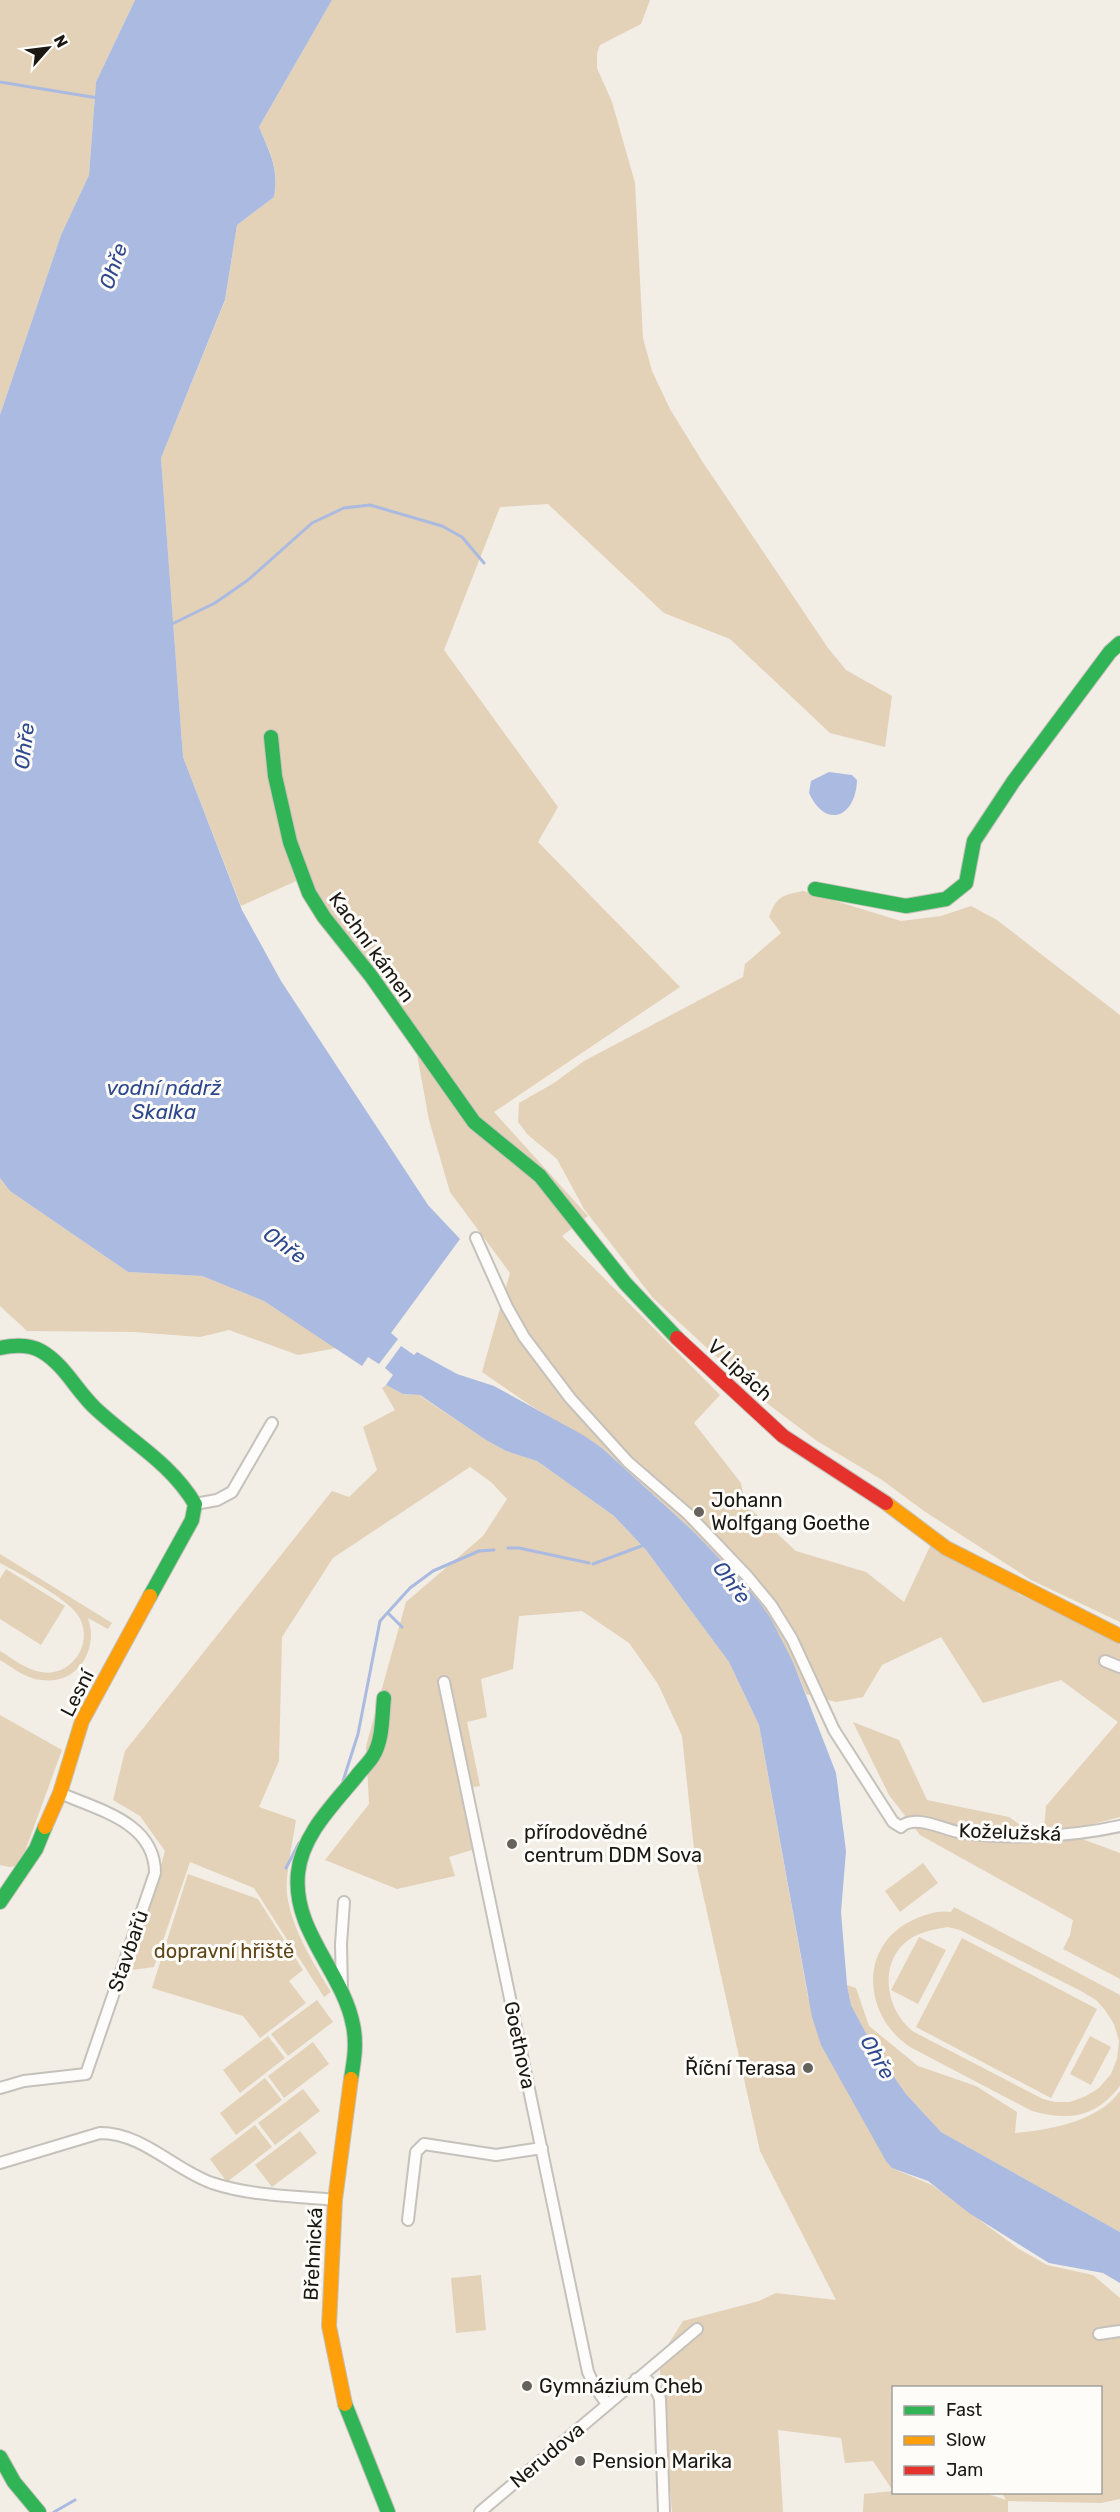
<svg xmlns="http://www.w3.org/2000/svg" width="1120" height="2512" font-family="Rubik,sans-serif">
<style>
.green{fill:#e3d2b8;fill-rule:evenodd}
.water{fill:#aabae0}
.lines{fill:none;stroke-linecap:round;stroke-linejoin:round}
.stream{stroke:#aabae0;stroke-width:3}
.street-casing{stroke:#c5c1bb;stroke-width:14}
.fast-casing{stroke:#c5c1bb;stroke-width:16}
.slow-casing{stroke:#c5c1bb;stroke-width:16}
.jam-casing{stroke:#c5c1bb;stroke-width:16}
.street{stroke:#fdfcfb;stroke-width:10}
.fast{stroke:#30b455;stroke-width:14}
.slow{stroke:#ff9f0a;stroke-width:14}
.jam{stroke:#e5322d;stroke-width:14}
.poi-dot{fill:#66635c;stroke:#fefcf9;stroke-width:2}
.labels{text-anchor:middle;dominant-baseline:central;stroke-width:6;stroke-linejoin:round;paint-order:stroke}
.street-label{font-size:20px;fill:#1b1813;stroke:#fefcf9}
.poi-label{font-size:20px;fill:#1b1813;stroke:#fefcf9;text-anchor:start}
.park-label{font-size:20px;fill:#604517;stroke:#fefcf9}
.water-label{font-size:21px;font-style:italic;fill:#2d488d;stroke:#fefcf9}
</style>
<rect width="100%" height="100%" fill="#f2ede5"/>
<path class="green" d="M0,0H135L96,82L89,175L61,235L0,415Z
M332,0H650L641,24L600,45L597,53V68L612,102L635,183L643,338L652,371L670,409L702,461L828,648L846,670L892,696L885,747L830,733L730,639L664,613L548,504L500,507L444,650L558,807L538,842L680,987L494,1112L588,1216L562,1236L720,1395L694,1423L741,1483L745,1504L796,1551L866,1572L904,1602L933,1540L1020,1595L1120,1638V1817L1063,1832L1120,1853V1979L1063,1949L1070,1935L1073,1920L920,1835L889,1795L853,1722L899,1740L927,1800L1009,1817L1043,1841L1046,1806L1118,1722L1061,1680L983,1703L941,1637L882,1665L863,1697L836,1702L806,1694L793,1662L741,1581L693,1531L602,1448L530,1405L482,1372L510,1273L450,1192L429,1120L413,1033L326,913L305,877L241,906L183,757L161,458L225,301L237,225L274,197C279,169 271,153 259,127Z
M803,891L901,921L941,916L971,906L997,920L1120,1015V1622L1031,1580L924,1511L882,1480L817,1441L764,1401L653,1298L584,1209L557,1159L528,1135L518,1122L519,1103L554,1083L584,1061L743,977L745,964L781,933L769,917C776,897 782,895 803,891Z
M0,1178L10,1191L128,1272L202,1276L264,1301L337,1348L298,1355L229,1330L200,1337L134,1332L27,1331L0,1306Z
M386,1385L403,1394L419,1395L486,1440L506,1451L537,1461L614,1516L646,1550L729,1662L759,1725L808,1997L892,2168L932,2185L1019,2249L1047,2265L1093,2275L1120,2298V2499L1101,2503L1008,2501V2512H863L864,2494L893,2491L873,2461L845,2463L841,2438L778,2430L783,2512H672L659,2359L683,2321L759,2301L776,2293L836,2300L760,2151L695,1858L682,1736L658,1684L629,1643L582,1611L519,1616L513,1669L481,1679L487,1717L467,1722L480,1786L464,1789L475,1849L449,1857L455,1876L397,1889L325,1860L369,1804L366,1746L406,1602L483,1536L507,1499L491,1482L470,1467L333,1558L282,1637L279,1761L259,1807L296,1820C293,1840 285,1876 287,1894C292,1930 313,1962 331,1992L324,1997L254,1888L190,1862L154,1967L132,1970L165,1851L140,1816L113,1800L125,1751L332,1491L349,1497L377,1470L363,1427L395,1410L382,1388ZM894,2388H1100V2492L1002,2493L1006,2500L985,2493L894,2492Z
M0,1554L112,1623L108,1629L88,1618C99,1649 78,1685 42,1680C26,1679 13,1668 0,1660V1651C12,1658 26,1670 41,1672C73,1678 96,1640 77,1614C66,1598 19,1573 0,1563Z
M6,1569L65,1606L41,1645L0,1619V1579Z
M0,1715L62,1750L24,1854L16,1866L9,1867L0,1865Z
M923,1863L938,1883L900,1912L885,1891Z
M188,1874L258,1899L303,1970L289,1981L306,2003L260,2038L243,2016L152,1988Z
M954,1907L1120,1995V2086C1095,2118 1069,2121 1032,2111L910,2047C862,2015 858,1944 915,1919C927,1914 939,1910 951,1912ZM948,1927L960,1930L1081,1991L1096,2000L1105,2010L1114,2024L1119,2041L1117,2059L1111,2074L1099,2088L1086,2096L1070,2102H1055L1043,2099L914,2032C884,2010 877,1958 913,1937C924,1931 936,1929 948,1927Z
M919,1937L946,1950L918,2004L891,1990Z
M962,1938L1097,2009L1051,2098L916,2027Z
M847,1985L856,1988L869,2026L918,2066L976,2086L1017,2112L1015,2133C1050,2130 1099,2121 1120,2091V2232L941,2132L906,2094L874,2048L851,2005Z
M317,2000L333,2022L288,2056L271,2034Z
M268,2036L285,2058L240,2093L223,2070Z
M1090,2036L1111,2047L1091,2085L1070,2074Z
M313,2042L329,2064L284,2098L268,2076Z
M265,2078L282,2100L236,2135L220,2113Z
M303,2089L320,2111L275,2145L258,2123Z
M255,2125L272,2147L227,2182L210,2159Z
M300,2131L317,2153L272,2187L255,2165Z
M481,2275L486,2330L456,2333L451,2278Z"/>
<path class="water" d="M135,0H332L259,127C270,153 279,168 274,197L237,225L225,300L161,458L183,757L242,910L281,981L428,1205L460,1239L391,1333L398,1339L379,1364L368,1357L362,1366L264,1301L202,1276L128,1272L10,1191L0,1178V415L61,235L89,175L96,82Z
M829,772L852,775L857,780C856,817 826,830 809,793L811,781Z
M401,1346L414,1355L417,1352L457,1374L494,1386L583,1435L602,1448L693,1531L741,1581L760,1603L771,1619L793,1662L836,1773L846,1851L841,1912L847,1985L851,2005L874,2048L906,2094L941,2132L1120,2232V2283L1103,2273L1049,2263L969,2213L928,2181L892,2168L886,2161L821,2045L812,2017L759,1725L729,1662L646,1550L614,1516L537,1461L506,1451L486,1440L420,1395L403,1394L386,1385L393,1375L385,1368Z"/>
<g class="lines">
<path class="stream" d="M0,82L98,98
M172,624L215,603L248,580L312,523L344,508L370,505L442,526L462,537L484,563
M508,1548H519L589,1563
M593,1564L644,1545
M388,1613L402,1627
M343,1781L358,1734L380,1621L410,1588L433,1571L479,1551L494,1550
M286,1868L299,1843
M54,2512L75,2500"/>
<g class="street-casing">
<path id="street" d="M476,1238L507,1307L524,1337L570,1398L628,1462L688,1514L747,1576L771,1605L792,1639L834,1730L893,1822L901,1827C914,1814 943,1829 958,1832C1010,1840 1070,1837 1120,1826
M195,1504L217,1500L232,1492L272,1423
M1105,1661L1120,1667
M444,1682L588,2372L595,2387L607,2404
M342,1992L341,1944L344,1902
M0,2088L24,2081L86,2074L155,1873C155,1822 98,1810 60,1793
M0,2163L100,2133C143,2133 173,2169 212,2183C251,2196 294,2196 335,2200
M408,2220L416,2152L424,2144L496,2155L542,2148
M1099,2334L1120,2331
M636,2379L648,2381L657,2392L660,2399L664,2512
M480,2512L697,2329"/>
</g>
<g class="fast-casing">
<path id="fast" d="M271,737L275,776L290,842L309,893L324,917L371,976L474,1122L540,1176L625,1283L677,1338
M815,889L906,906L946,899L966,883L974,841L1013,782L1110,652L1120,643
M0,1348C14,1345 28,1344 41,1351C64,1364 76,1390 95,1408C130,1441 170,1462 195,1504L192,1520L150,1596
M0,1902L36,1849L45,1827
M351,2079C354,2061 357,2044 353,2025C343,1972 292,1931 298,1873C302,1835 333,1805 356,1777C361,1770 369,1763 373,1756C383,1740 382,1716 384,1698
M345,2404L388,2512
M0,2457L14,2482L39,2512"/>
</g>
<g class="slow-casing">
<path id="slow" d="M886,1503L946,1548L1120,1636
M45,1827L60,1793L82,1721L150,1596
M345,2404L329,2326L335,2200L351,2079"/>
</g>
<g class="jam-casing">
<path id="jam" d="M677,1338L783,1436L886,1503"/>
</g>
<use href="#street" class="street"/>
<use href="#fast" class="fast"/>
<use href="#slow" class="slow"/>
<use href="#jam" class="jam"/>
</g>
<g class="poi-dot">
<circle cx="699" cy="1512" r="6"/>
<circle cx="512" cy="1844" r="6"/>
<circle cx="808" cy="2068" r="6"/>
<circle cx="527" cy="2386" r="6"/>
<circle cx="580" cy="2461" r="6"/>
</g>
<g class="labels">
<g class="street-label">
<text transform="translate(372 947) rotate(54)">Kachní kámen</text>
<text transform="translate(740 1370) rotate(43)">V Lipách</text>
<text transform="translate(77 1693) rotate(-63)">Lesní</text>
<text transform="translate(1010 1832) rotate(2)">Koželužská</text>
<text transform="translate(128 1951) rotate(-71)">Stavbařů</text>
<text transform="translate(520 2045) rotate(78)">Goethova</text>
<text transform="translate(313 2254) rotate(-87)">Břehnická</text>
<text transform="translate(547 2455) rotate(-40)">Nerudova</text>
</g>
<g class="poi-label">
<text x="711" y="1500">Johann<tspan x="711" dy="23">Wolfgang Goethe</tspan></text>
<text x="524" y="1832">přírodovědné<tspan x="524" dy="23">centrum DDM Sova</tspan></text>
<text x="796" y="2068" text-anchor="end">Říční Terasa</text>
<text x="539" y="2386">Gymnázium Cheb</text>
<text x="592" y="2461">Pension Marika</text>
</g>
<g class="park-label">
<text x="224" y="1951">dopravní hřiště</text>
</g>
<g class="water-label">
<text transform="translate(113 266) rotate(-71)">Ohře</text>
<text transform="translate(24 746) rotate(-83)">Ohře</text>
<text x="164" y="1087">vodní nádrž<tspan x="164" dy="24">Skalka</tspan></text>
<text transform="translate(285 1245) rotate(36)">Ohře</text>
<text transform="translate(732 1582) rotate(53)">Ohře</text>
<text transform="translate(878 2057) rotate(60)">Ohře</text>
</g>
</g>
<rect x="892" y="2386" width="210" height="108" fill="#fefcf9" stroke="#a3a19d" stroke-width="1.5"/>
<rect x="904" y="2406" width="30" height="9" fill="#30b455" stroke="#a3a19d" stroke-width="1.5"/>
<text x="946" y="2416" font-size="18" fill="#1b1813">Fast</text>
<rect x="904" y="2436" width="30" height="9" fill="#ff9f0a" stroke="#a3a19d" stroke-width="1.5"/>
<text x="946" y="2446" font-size="18" fill="#1b1813">Slow</text>
<rect x="904" y="2466" width="30" height="9" fill="#e5322d" stroke="#a3a19d" stroke-width="1.5"/>
<text x="946" y="2476" font-size="18" fill="#1b1813">Jam</text>
<g transform="translate(48 48) rotate(62)" stroke="#fefcf9" stroke-width="4.5" paint-order="stroke">
<path d="M0-4.5L10 22L0 15L-10 22Z" fill="#1b1813"/>
<text y="-9" font-size="16" font-weight="bold" text-anchor="middle" fill="#1b1813">N</text>
</g>
</svg>
